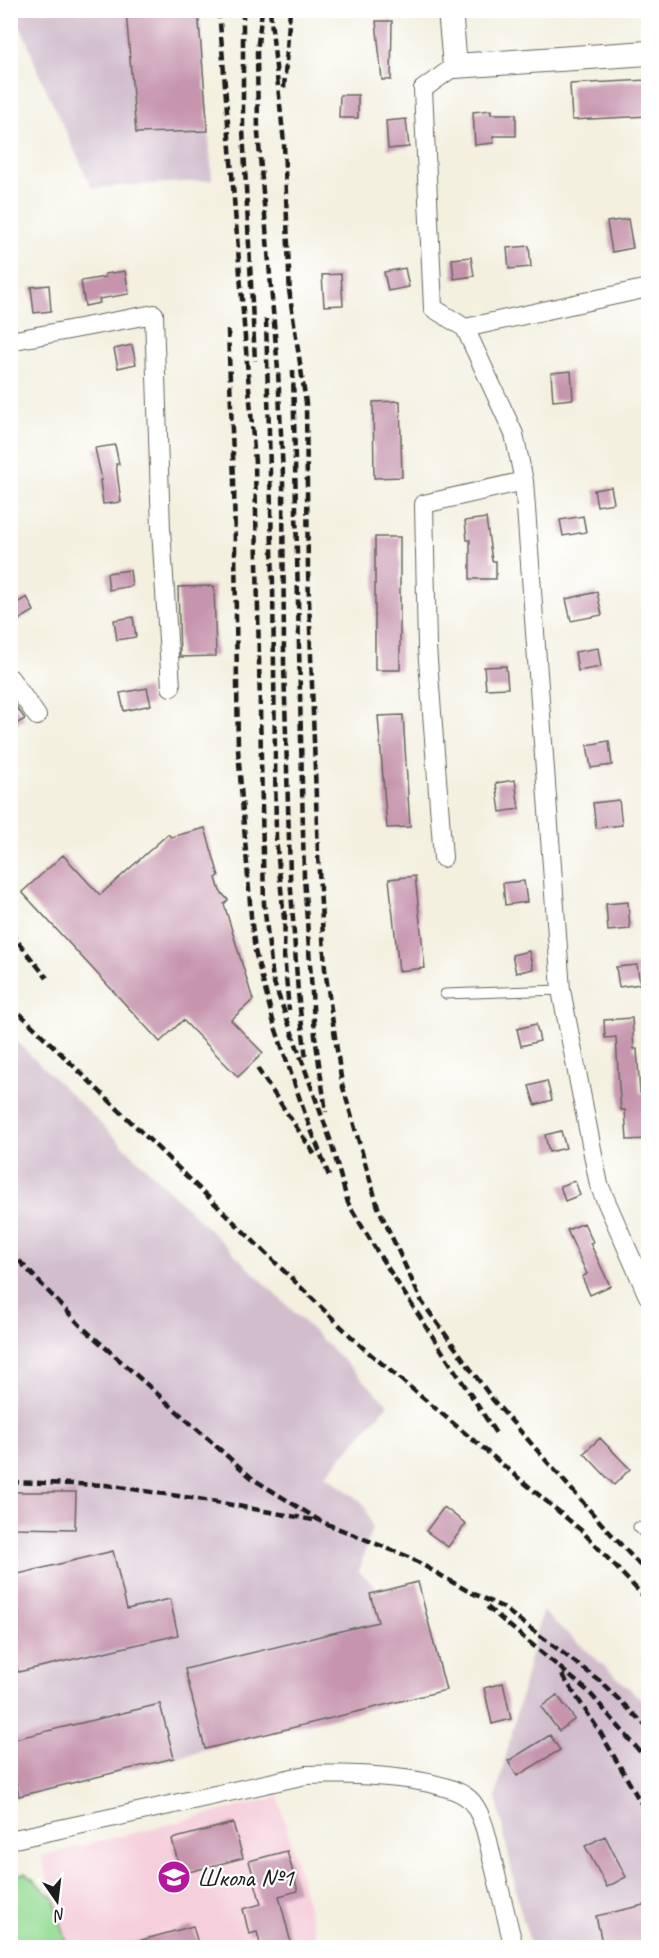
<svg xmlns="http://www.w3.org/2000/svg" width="659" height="1958" font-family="Caveat,sans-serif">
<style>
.built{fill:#f5cfdb}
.industrial{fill:#d1bdcc}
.green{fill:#96dc95;stroke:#597c58;stroke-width:1.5}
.building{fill:#c694ad}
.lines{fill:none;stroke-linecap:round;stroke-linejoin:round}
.lane-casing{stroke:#676660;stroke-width:11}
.street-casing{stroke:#676660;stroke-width:20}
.secondary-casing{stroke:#676660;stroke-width:26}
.lane{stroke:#fff;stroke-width:9}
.street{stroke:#fff;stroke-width:18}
.secondary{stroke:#fff;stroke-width:24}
.rail{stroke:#1c1c1c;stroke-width:4.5;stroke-dasharray:9 4.5;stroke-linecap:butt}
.labels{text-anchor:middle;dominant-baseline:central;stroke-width:4.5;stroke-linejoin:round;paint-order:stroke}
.poi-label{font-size:26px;fill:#1c1c1c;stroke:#fff;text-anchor:start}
</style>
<rect width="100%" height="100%" fill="#fff"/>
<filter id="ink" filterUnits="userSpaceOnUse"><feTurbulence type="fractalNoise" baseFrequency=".0167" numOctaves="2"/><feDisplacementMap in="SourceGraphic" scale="12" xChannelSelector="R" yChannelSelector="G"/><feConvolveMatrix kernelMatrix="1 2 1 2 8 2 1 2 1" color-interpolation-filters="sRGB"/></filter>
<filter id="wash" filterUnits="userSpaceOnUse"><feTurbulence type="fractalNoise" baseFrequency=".008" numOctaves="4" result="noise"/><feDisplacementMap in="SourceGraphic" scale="24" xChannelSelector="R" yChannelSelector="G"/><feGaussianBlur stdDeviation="1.35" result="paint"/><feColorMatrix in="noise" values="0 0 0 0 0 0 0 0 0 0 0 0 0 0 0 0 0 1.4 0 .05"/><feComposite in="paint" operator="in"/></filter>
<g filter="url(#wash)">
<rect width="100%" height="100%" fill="#f3f0df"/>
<path class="built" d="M278,1797L319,1947H68L41,1856Z"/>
<path class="industrial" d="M11,11H200L212,180L92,188L40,76L22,29L11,28Z
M10,1035L388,1404L326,1475L365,1505L372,1528L359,1571L381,1592L418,1582L446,1690L205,1749L196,1753L11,1800Z
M542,1611L648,1705V1947H531L519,1905L496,1796Z"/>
<path class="green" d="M26,1873L54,1899L68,1947H11V1877Z"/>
<g id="blocks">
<path class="building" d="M126,10H198L208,131L136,133Z
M376,21H392L391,80H382Z
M648,80V116L572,120L570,84Z
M340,95H358V118H339Z
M491,110V114H516V136H493L494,143L475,145L473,112Z
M406,119L409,147L388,149L386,121Z
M628,219L633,248L612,252L607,222Z
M529,246L531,267L509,269L507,248Z
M471,257L474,276L454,279L452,259Z
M405,268L409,287L388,291L384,272Z
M125,271L129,294L99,299L100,303L85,306L81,281L105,277V274Z
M341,274L343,305L324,306L322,275Z
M49,285L51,311L34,313L31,287Z
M132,345L136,364L118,368L114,349Z
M571,371L573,399L553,401L551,373Z
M400,401L402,477L374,478L373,402Z
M115,445L119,464H116L121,502L103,504L100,480H102L95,448Z
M611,487L614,503L597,506L594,490Z
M583,516L586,532L563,536L560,520Z
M486,518L492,561H496V579H470V540H467L465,521Z
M375,537H400V670H375Z
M130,570L132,586L109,590L107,573Z
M214,586L216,656L180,657L178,587Z
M597,592L602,615L571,621L566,599Z
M27,597L34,611L10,625V607Z
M133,617L136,637L117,640L114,620Z
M598,648L601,667L578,671L575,652Z
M506,666L508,688L486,689L484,667Z
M147,688L151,705L124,711L120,693Z
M10,698L25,719L10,727Z
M403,715L410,827L387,828L378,716Z
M609,741L612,765L591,768L587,745Z
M515,780L519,809L500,812L496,783Z
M619,800L622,825L596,828L593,803Z
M205,828L219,876L216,878L220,891L228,900L224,904L253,1000L231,1020L263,1053L238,1077L183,1020L160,1042L22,892L63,855L100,895L168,834L171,837Z
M415,876L425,968L399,971L389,879Z
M524,881L527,902L505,905L503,883Z
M628,902L630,929L608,931L606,904Z
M529,951L533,969L516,973L512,955Z
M637,965L640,984L619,987L616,967Z
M632,1018L634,1049H637L640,1093L648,1092V1107H645L648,1139L627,1140L625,1110H621L619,1087L616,1037L605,1038L604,1020Z
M536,1024L540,1041L521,1046L517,1029Z
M547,1081L552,1100L535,1105L529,1086Z
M561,1131L566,1148L549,1152L545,1135Z
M575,1181L580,1195L565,1201L560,1186Z
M584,1223L593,1242L590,1243L610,1286L590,1295L582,1277L587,1274L567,1230Z
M600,1438L630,1469L614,1485L584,1453Z
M10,1492H76L75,1529L10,1528Z
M444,1507L466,1524L448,1547L426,1531Z
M113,1551L127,1609L170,1599L178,1635L18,1672L10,1640V1576Z
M418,1582L446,1690L205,1749L185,1669L378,1622L370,1594Z
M503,1683L511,1719L492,1724L484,1688Z
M557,1695L575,1719L559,1731L541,1707Z
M160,1704L174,1758L19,1796L10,1756V1740Z
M550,1735L560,1750L517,1776L508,1761Z
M233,1823L243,1858L181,1874L172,1839Z
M605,1836L626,1877L607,1887L585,1846Z
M287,1851L298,1891L279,1896L292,1947H261L257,1932L249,1934L243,1909L261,1904L249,1861Z
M648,1904V1947H603L596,1916Z
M193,1926L199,1947H132L131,1943Z"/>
</g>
</g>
<g filter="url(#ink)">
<use href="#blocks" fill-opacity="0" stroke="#676660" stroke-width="1.5"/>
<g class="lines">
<g class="lane-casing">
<path id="lane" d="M445,994L561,990
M638,1527L648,1537"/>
</g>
<g class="street-casing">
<path id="street" d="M455,66L423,89L433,308L465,328L514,434L524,481L561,990L599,1185L648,1296
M465,328L648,288
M10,341L154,314L161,529L171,687
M10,678L37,716
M443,858L427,647L424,504L524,481
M10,1840L306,1775C339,1773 451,1775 472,1802C485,1819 488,1842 493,1862C500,1891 507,1919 514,1948"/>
</g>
<g class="secondary-casing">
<path id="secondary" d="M450,10L455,66L648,53"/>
</g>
<use href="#lane" class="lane"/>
<use href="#street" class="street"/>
<use href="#secondary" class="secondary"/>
<path class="rail" d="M219,10L255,463L264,904L273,980L330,1139L348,1203L378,1253L497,1435
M243,10V129L255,361
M262,10L257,52L258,133L278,370L283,475L284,665L290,875L298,993L306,1058
M270,10L284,143L290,298
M284,88L290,10
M289,290L306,403L308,571L318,855L325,969L342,1084L378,1207L422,1302L493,1400L601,1523L648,1574
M266,319L273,585L276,838L284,919
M228,330L234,481L238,749L251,916L255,951L274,1024L305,1114L329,1176
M293,370L304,877L315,1036L326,1112
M285,911L284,955L289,1010
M10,932L47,978
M10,1004L362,1347L582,1531L648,1601
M257,1068L315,1155
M10,1251L80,1325L253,1479L322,1522L409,1557L466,1590L502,1607L600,1681L648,1728
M10,1482L106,1485L211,1501L313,1520
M487,1607L589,1692L648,1761
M647,1620L648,1621
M562,1675L600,1732L648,1815"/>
</g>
</g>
<defs>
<g id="school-disc" transform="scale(1.725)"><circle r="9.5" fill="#b5179e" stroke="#fff"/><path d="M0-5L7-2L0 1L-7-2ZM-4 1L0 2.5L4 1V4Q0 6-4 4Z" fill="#fff"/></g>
</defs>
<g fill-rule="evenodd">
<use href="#school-disc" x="174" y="1877"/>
</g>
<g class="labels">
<g class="poi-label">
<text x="197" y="1877">Школа №1</text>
</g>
</g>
<rect width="659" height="1958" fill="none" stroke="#fff" stroke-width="36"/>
<g transform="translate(57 1901) rotate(166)" stroke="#ffffff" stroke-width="4.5" paint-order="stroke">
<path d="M0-4.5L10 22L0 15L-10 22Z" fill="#1c1c1c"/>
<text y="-9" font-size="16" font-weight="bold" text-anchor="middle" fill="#1c1c1c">N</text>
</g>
</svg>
